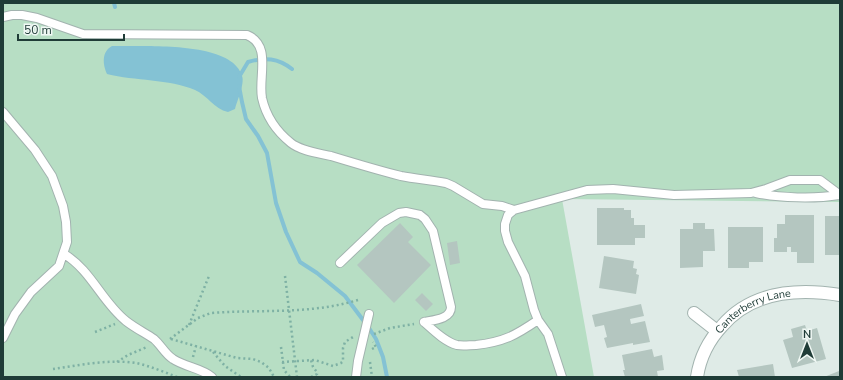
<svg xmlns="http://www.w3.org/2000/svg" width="843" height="380" font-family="'Nunito Sans',sans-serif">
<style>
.green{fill:#b7dec4}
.water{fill:#84c2d4}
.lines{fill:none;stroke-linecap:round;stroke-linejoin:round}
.stream{stroke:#84c2d4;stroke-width:4}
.building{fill:#b4c6c0}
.service-casing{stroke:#a2b3af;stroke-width:10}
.minor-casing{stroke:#a2b3af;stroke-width:14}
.path{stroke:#7eb1a4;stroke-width:2.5;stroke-dasharray:2 3;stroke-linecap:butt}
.service{stroke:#fff;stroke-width:8}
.minor{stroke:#fff;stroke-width:12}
.labels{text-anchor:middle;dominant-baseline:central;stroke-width:3;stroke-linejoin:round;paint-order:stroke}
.street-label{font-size:11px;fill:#1f3c37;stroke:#f0f8f4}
</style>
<rect width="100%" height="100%" fill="#dfebe7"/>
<path class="green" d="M3,3H840V202L562,199L594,377H3Z"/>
<path class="water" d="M112,46C141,47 232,40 242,76C245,83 237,101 235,109L228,112C214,109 207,95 195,90C169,79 135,81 107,74C103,65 101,52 112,46Z"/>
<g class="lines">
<path class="stream" d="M114,3L115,7
M239,77L248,62C265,57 278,58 292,69
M239,86L242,102L246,119L258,136L267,153L276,203L286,232L300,262L317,273L345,296L369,328L376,339L383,357L387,377"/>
</g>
<path class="building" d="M597,208H624V210H631V218H634V225H645V238H635V245H597Z
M785,215H814V263H797V252H791V247H787V252H774V238H777V224H785Z
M825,216H840V255H825Z
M400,223L413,237L408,242L431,265L394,303L357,265Z
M693,223H705V229H714L715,251H703V267L680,268V229H693Z
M728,227H763V262H749V268H728Z
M457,241L460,263L450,265L447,243Z
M604,256L634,261L633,268L637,269L636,274L639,275L636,294L599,288Z
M422,293L433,304L426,311L415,300Z
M641,304L644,316L630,319L631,324L645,321L650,342L633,345V343L607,348L604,338L607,337L604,325L595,327L592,315Z
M805,325L807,331L817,328L826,359L792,368L783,340L793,337L791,329Z
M652,349L654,357L662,355L664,370L657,371L658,377H625L623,370H625L622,355Z
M773,364L775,377H739L737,370Z
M839,371L840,377H824Z"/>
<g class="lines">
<g class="service-casing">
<path id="service" d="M3,17L12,15H22L37,18L83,34L247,35C272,45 258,77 262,98C266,116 276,131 291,143C301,151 318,153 331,156C354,163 377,170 401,176C416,179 431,180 446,183L453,186L483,204L502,206L514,210
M3,112L35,150L52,176L63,206L66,222L67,242L59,266L31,292L15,314L3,338
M756,193C779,198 815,199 839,195
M64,254C91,270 102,302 126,321C135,328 145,333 154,339C161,345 165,354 173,359C185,367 201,368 212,377
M340,263L382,223L399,213L406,212L420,215L425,219L433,231L451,307C451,319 434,320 424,322
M424,322C433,330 445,342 457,345C463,346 470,345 476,345C504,342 516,335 538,320
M356,377L358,361L369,314
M562,377L548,334L538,320L534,310L525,276L508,242L505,231V224L508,215L514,210L587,190L613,189L674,195L751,193L766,189L790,180H820L840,195"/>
</g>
<g class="minor-casing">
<g id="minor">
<path d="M694,313L717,331"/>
<path id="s1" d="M697,377C700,357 708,341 722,326C752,291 797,288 840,295"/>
</g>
</g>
<path class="path" d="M285,276L297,377
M189,325L209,276
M95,332L115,324
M374,334L390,328L414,324
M170,339L198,318L211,313C262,309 308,315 358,300
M171,339L237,358L253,359L261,362L269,368L274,377
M281,347L284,370L290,377
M372,349L376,347L373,342
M213,352L225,366L241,377
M193,357L196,346
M117,362L128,355L147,347
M282,362L315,360L333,366L341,363L343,361V348L345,342L353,337
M370,362L372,377
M53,369C80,365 109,359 136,363C150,366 164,372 177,377
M311,377L317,374V372L313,367L311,360"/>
<use href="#service" class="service"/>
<use href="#minor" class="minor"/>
</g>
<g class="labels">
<g class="street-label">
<text stroke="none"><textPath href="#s1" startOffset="93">Canterberry Lane</textPath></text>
</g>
</g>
<rect width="843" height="380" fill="none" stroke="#1f3c37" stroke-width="8"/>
<g transform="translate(807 344)" stroke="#f0f8f4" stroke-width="3" paint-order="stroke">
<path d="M0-3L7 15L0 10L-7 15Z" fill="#1f3c37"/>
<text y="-6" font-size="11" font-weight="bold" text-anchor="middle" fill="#1f3c37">N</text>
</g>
<path d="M18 34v6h106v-6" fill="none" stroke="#1f3c37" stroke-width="2"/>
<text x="24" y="34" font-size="12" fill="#1f3c37" stroke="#f0f8f4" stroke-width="3" paint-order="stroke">50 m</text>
</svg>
